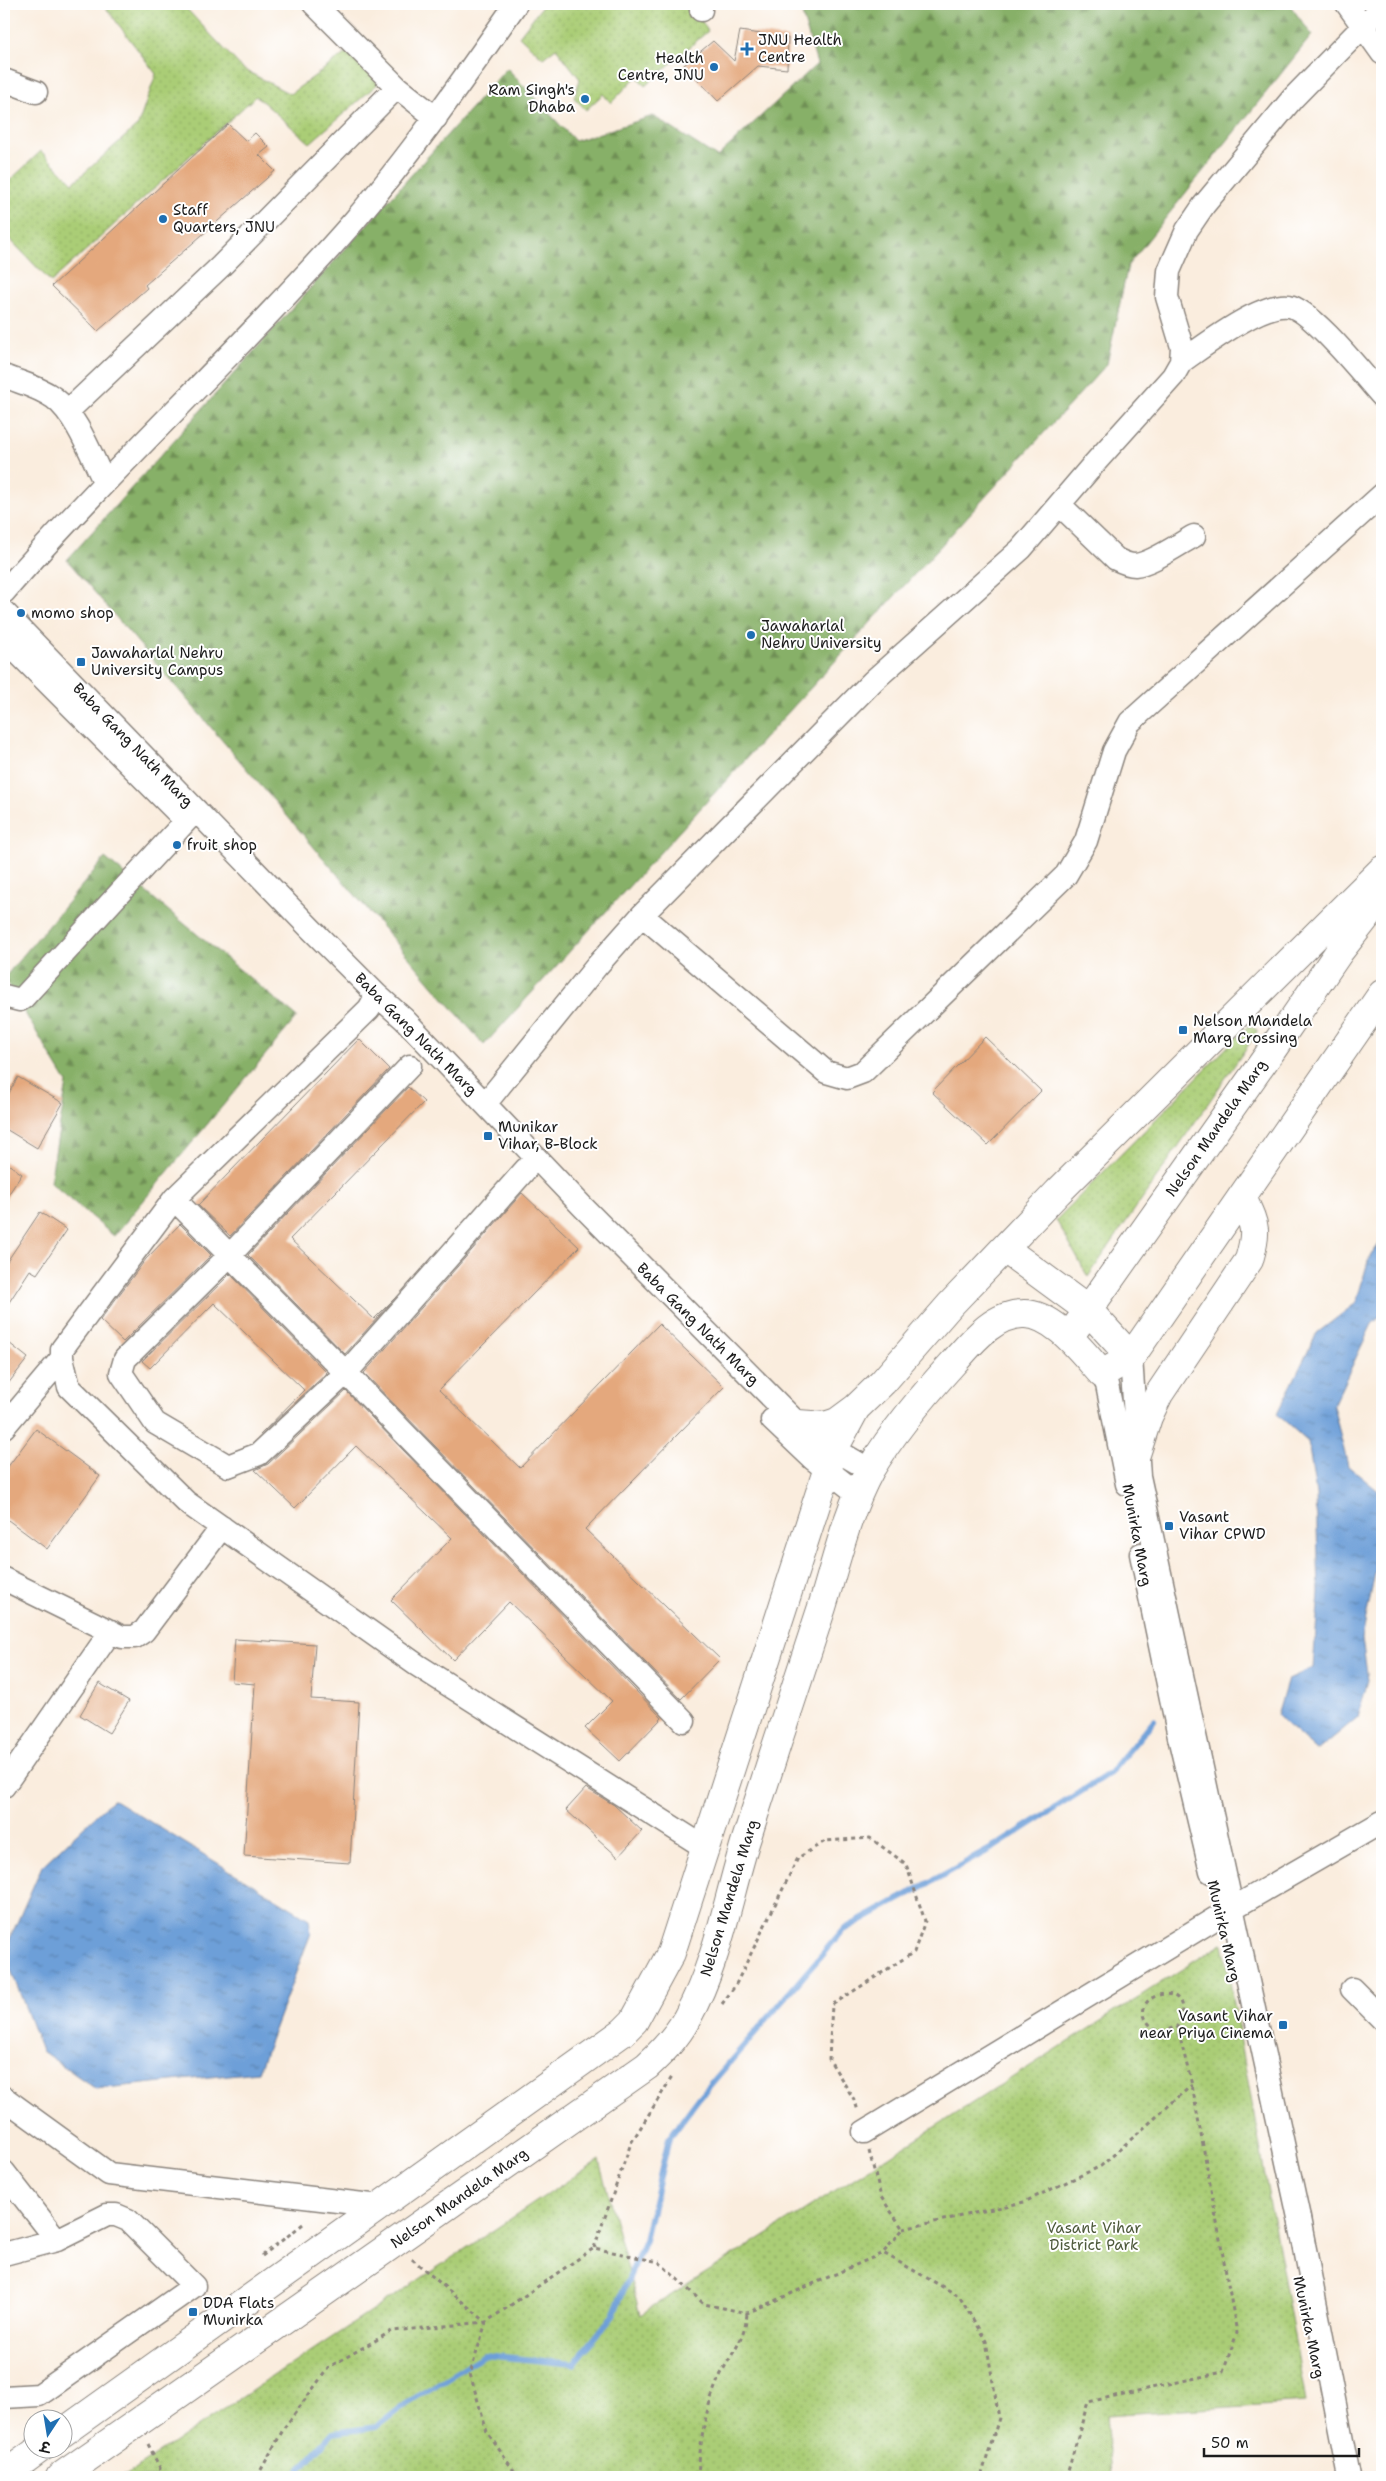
<svg xmlns="http://www.w3.org/2000/svg" width="1386" height="2481" font-family="'Shantell Sans','Playpen Sans Deva',sans-serif">
<style>
.grass{fill:url(#grass-dots);stroke:#637449}
.forest{fill:url(#forest-firs);stroke:#526642}
.water{fill:url(#water-ripples);stroke:#445e7a}
.lines{fill:none;stroke-linecap:round;stroke-linejoin:round}
.stream{stroke:#6d9fd8;stroke-width:6}
.building{fill:#e4a87d}
.minor-casing{stroke:#8b847d;stroke-width:25}
.major-casing{stroke:#8b847d;stroke-width:30}
.path{stroke:#8b847d;stroke-width:3;stroke-dasharray:4 4;stroke-linecap:butt}
.minor{stroke:#fff;stroke-width:22}
.major{stroke:#fff;stroke-width:28}
.poi-dot{fill:#1f6fb2;stroke:#fff;stroke-width:2}
.labels{text-anchor:middle;dominant-baseline:central;stroke-width:4;stroke-linejoin:round;paint-order:stroke}
.poi-label{font-size:15px;fill:#1c1c1c;stroke:#fff;text-anchor:start}
.street-label{font-size:15px;fill:#1c1c1c;stroke:#fff}
.park-label{font-size:15px;fill:#4e5a3c;stroke:#fff}
</style>
<defs>
<pattern id="grass-dots" width="8" height="8" patternUnits="userSpaceOnUse" patternTransform="scale(1.25)"><rect width="8" height="8" fill="#aacd76"/><path d="M2 2h.1M6 6h.1" fill="none" stroke="#92af66" stroke-width="1.8" stroke-linecap="round"/></pattern>
<pattern id="forest-firs" width="22" height="20" patternUnits="userSpaceOnUse" patternTransform="scale(1.25)"><rect width="22" height="20" fill="#87b067"/><path d="M5 1l3.5 6h-7zM16 11l3.5 6h-7z" fill="#6e8e54"/></pattern>
<pattern id="water-ripples" width="26" height="14" patternUnits="userSpaceOnUse" patternTransform="scale(1.25)"><rect width="26" height="14" fill="#6d9fd8"/><path d="M2 4q2-2 4 0t4 0M15 11q2-2 4 0t4 0" fill="none" stroke="#5981ae"/></pattern>
</defs>
<rect width="100%" height="100%" fill="#fff"/>
<filter id="ink" filterUnits="userSpaceOnUse"><feTurbulence type="fractalNoise" baseFrequency=".02" numOctaves="2"/><feDisplacementMap in="SourceGraphic" scale="10" xChannelSelector="R" yChannelSelector="G"/><feConvolveMatrix kernelMatrix="1 2 1 2 8 2 1 2 1" color-interpolation-filters="sRGB"/></filter>
<filter id="wash" filterUnits="userSpaceOnUse"><feTurbulence type="fractalNoise" baseFrequency=".0096" numOctaves="4" result="noise"/><feDisplacementMap in="SourceGraphic" scale="20" xChannelSelector="R" yChannelSelector="G"/><feGaussianBlur stdDeviation="1.12" result="paint"/><feColorMatrix in="noise" values="0 0 0 0 0 0 0 0 0 0 0 0 0 0 0 0 0 1.4 0 .05"/><feComposite in="paint" operator="in"/></filter>
<g filter="url(#wash)">
<rect width="100%" height="100%" fill="#faedde"/>
<path class="grass" d="M103,4H182L243,69L290,94L357,45L389,74L310,143L256,96L51,282L4,233V186L41,151L73,183L138,125L156,74Z
M544,4H691L708,31L645,86L637,76L611,103L603,94L586,110L574,98L580,79L556,48L543,58L519,36Z
M1249,1025L1258,1031L1088,1277L1056,1220Z
M1223,1943L1306,2402L1106,2415L1111,2477H122L599,2160L640,2315Z"/>
<path class="forest" d="M799,4H1289L1312,35L1128,265L1107,364L484,1045L67,560L507,68L575,141L653,116L717,157L817,64Z
M105,858L297,1017L114,1236L50,1182L67,1083L4,978Z"/>
<path class="water" d="M1382,1240V1315L1372,1324L1333,1406L1348,1466L1382,1494V1563L1375,1573L1362,1639L1368,1680L1358,1717L1317,1751L1277,1716L1288,1679L1313,1668L1319,1593L1316,1494L1308,1442L1277,1414L1317,1333L1356,1303L1369,1258Z
M113,1799L309,1919L311,1933L258,2072L96,2089L42,2051L4,1952L42,1866Z"/>
<g class="lines">
<path class="stream" d="M293,2477L333,2433L376,2427L407,2403L484,2355L574,2364L613,2315L645,2240L669,2138L699,2098L843,1930L996,1846L1110,1773L1154,1720"/>
</g>
<g id="blocks">
<path class="building" d="M740,31L788,38L787,69L758,66L718,101L684,65L713,41L734,61Z
M228,124L246,141L255,133L269,147L259,155L275,171L145,285L147,288L98,331L52,286Z
M985,1037L1041,1091L988,1145L932,1092Z
M359,1039L389,1069L230,1236L198,1205Z
M18,1077L63,1103L37,1148L4,1128V1102Z
M408,1087L424,1102L290,1239L374,1319L396,1297L345,1354L248,1255Z
M4,1161L22,1174L4,1201Z
M522,1193L579,1247L439,1390L520,1468L659,1324L724,1387L585,1529L720,1659L681,1699L364,1373Z
M40,1212L67,1230L37,1274L30,1270L4,1310V1266Z
M180,1224L211,1255L123,1342L100,1320L146,1259Z
M230,1274L327,1373L260,1435L304,1390L214,1303L150,1368L142,1361Z
M4,1339L28,1358L4,1389Z
M346,1391L662,1718L620,1761L585,1728L612,1701L509,1602L453,1660L391,1600L452,1538L356,1446L295,1508L255,1470L268,1464Z
M36,1429L100,1476L47,1549L4,1517V1472Z
M235,1639L315,1644L311,1699L359,1702L350,1863L244,1856L255,1684L232,1682Z
M99,1683L129,1701L109,1733L80,1715Z
M586,1788L614,1805L642,1831L618,1857L566,1810Z"/>
</g>
</g>
<g filter="url(#ink)">
<use href="#blocks" fill-opacity="0" stroke="#8b847d" stroke-width="1"/>
<g class="lines">
<g class="minor-casing">
<path id="minor" d="M314,4L397,87L436,118
M701,4V10
M1347,4L1382,53
M4,80L36,92
M1181,362C1204,346 1261,302 1289,306C1312,310 1364,376 1382,396
M4,376C21,383 39,387 54,398C76,414 92,457 104,481
M68,411L221,266L397,87
M1060,505L1116,559C1122,562 1129,565 1135,565C1151,564 1179,544 1194,536
M4,592C116,464 242,349 354,221C413,152 464,78 516,4
M4,612L311,929L377,995L404,1019L583,1207L798,1424L808,1434L870,1470
M4,639L185,820
M642,915L826,1072L847,1078L863,1072L1066,875L1086,841L1114,751L1130,722L1382,495
M377,995L369,1009L174,1199L62,1349V1358L69,1387L186,1502L417,1665L704,1847
M4,996L20,1000L23,998L196,810
M410,1066L230,1255L125,1359L121,1373L155,1423L228,1466L259,1454L346,1373L526,1169
M485,1104L596,967L642,915L873,681L1021,549L1093,465L1173,376L1181,362L1182,347L1167,297L1169,271L1187,230L1204,205L1293,98L1382,7
M174,1199L346,1373L684,1721
M1131,1357L1139,1476L1298,2213L1349,2477
M1102,1374L1107,1385L1127,1484
M772,1420L813,1459L858,1494
M4,1427L62,1358
M1141,1554L1179,1737L1211,1872
M4,1579L122,1637H135L144,1631L222,1527
M4,1786L111,1631
M1352,1989L1382,2019
M4,2098L109,2174L380,2206
M864,2132L1221,1915L1382,1822
M4,2172L57,2240
M4,2254L57,2240L107,2215H116L128,2220L194,2286L39,2395L4,2397"/>
</g>
<g class="major-casing">
<path id="major" d="M1005,1249L1088,1310L1131,1357
M1069,1337L1274,1047L1339,952L1382,897
M798,1424L825,1426L837,1422L856,1408L883,1382L950,1305L1058,1192L1382,870
M1136,1454L1148,1417L1159,1394L1249,1260C1258,1229 1255,1226 1242,1197
M62,2433L623,2032L634,2021L671,1953L834,1449L856,1408
M4,2475L41,2448
M60,2477L647,2066C662,2052 677,2037 687,2018C717,1964 727,1902 745,1843C770,1764 796,1686 822,1607C836,1562 847,1512 870,1470C893,1431 923,1396 953,1363C971,1343 993,1314 1023,1314C1054,1313 1083,1353 1102,1374L1131,1357L1382,994"/>
</g>
<path class="path" d="M722,2004L735,1986L798,1858L825,1841L870,1838L906,1864L925,1921L914,1952L832,2005L829,2059L855,2101L858,2111
M869,2151L881,2197L903,2229L883,2253
M903,2229L1024,2202L1101,2166L1192,2085
M594,2248L631,2143L672,2077
M262,2256L303,2224
M412,2259L486,2322L470,2374L487,2432L518,2477
M148,2444L162,2472L161,2477
M257,2477L284,2428L329,2367L392,2331L486,2322L594,2248L659,2262L704,2304L747,2313L883,2253L959,2296L986,2341L999,2418L981,2477
M698,2477C700,2443 705,2407 720,2376C732,2351 745,2342 747,2313
M1066,2477L1088,2402L1223,2372L1237,2333L1192,2085L1177,2026C1202,1975 1119,1993 1151,2026C1159,2034 1168,2030 1177,2026"/>
<use href="#minor" class="minor"/>
<use href="#major" class="major"/>
</g>
</g>
<g class="poi-dot">
<path d="M744.5 41.5h5v5h5v5h-5v5h-5v-5h-5v-5h5z"/>
<circle cx="714" cy="67" r="5"/>
<circle cx="585" cy="99" r="5"/>
<circle cx="163" cy="219" r="5"/>
<circle cx="21" cy="613" r="5"/>
<circle cx="751" cy="635" r="5"/>
<rect x="76" y="657" width="10" height="10" rx="2.5"/>
<circle cx="177" cy="845" r="5"/>
<rect x="1178" y="1025" width="10" height="10" rx="2.5"/>
<rect x="483" y="1131" width="10" height="10" rx="2.5"/>
<rect x="1164" y="1521" width="10" height="10" rx="2.5"/>
<rect x="1278" y="2020" width="10" height="10" rx="2.5"/>
<rect x="188" y="2307" width="10" height="10" rx="2.5"/>
</g>
<g class="labels">
<g class="poi-label">
<text x="758" y="40">JNU Health<tspan x="758" dy="17">Centre</tspan></text>
<text x="704" y="58" text-anchor="end">Health<tspan x="704" dy="17">Centre, JNU</tspan></text>
<text x="575" y="90" text-anchor="end">Ram Singh's<tspan x="575" dy="17">Dhaba</tspan></text>
<text x="173" y="210">Staff<tspan x="173" dy="17">Quarters, JNU</tspan></text>
<text x="31" y="613">momo shop</text>
<text x="761" y="626">Jawaharlal<tspan x="761" dy="17">Nehru University</tspan></text>
<text x="91" y="653">Jawaharlal Nehru<tspan x="91" dy="17">University Campus</tspan></text>
<text x="187" y="845">fruit shop</text>
<text x="1193" y="1021">Nelson Mandela<tspan x="1193" dy="17">Marg Crossing</tspan></text>
<text x="498" y="1127">Munikar<tspan x="498" dy="17">Vihar, B-Block</tspan></text>
<text x="1179" y="1517">Vasant<tspan x="1179" dy="17">Vihar CPWD</tspan></text>
<text x="1273" y="2016" text-anchor="end">Vasant Vihar<tspan x="1273" dy="17">near Priya Cinema</tspan></text>
<text x="203" y="2303">DDA Flats<tspan x="203" dy="17">Munirka</tspan></text>
</g>
<g class="street-label">
<text transform="translate(133 745) rotate(46)">Baba Gang Nath Marg</text>
<text transform="translate(416 1034) rotate(45)">Baba Gang Nath Marg</text>
<text transform="translate(1216 1128) rotate(-55)">Nelson Mandela Marg</text>
<text transform="translate(698 1324) rotate(45)">Baba Gang Nath Marg</text>
<text transform="translate(1137 1535) rotate(79)">Munirka Marg</text>
<text transform="translate(729 1898) rotate(-73)">Nelson Mandela Marg</text>
<text transform="translate(1224 1931) rotate(77)">Munirka Marg</text>
<text transform="translate(459 2198) rotate(-35)">Nelson Mandela Marg</text>
<text transform="translate(1309 2327) rotate(78)">Munirka Marg</text>
</g>
<g class="park-label">
<text x="1094" y="2228">Vasant Vihar<tspan x="1094" dy="17">District Park</tspan></text>
</g>
</g>
<rect width="1386" height="2481" fill="none" stroke="#fff" stroke-width="20"/>
<g transform="translate(48 2434) rotate(192)"><circle r="24" fill="#ffffff" stroke="#a4a4a4"/>
<path d="M0-4L9 19L0 12L-9 19Z" fill="#1f6fb2"/>
<text y="-8" font-size="14" font-weight="bold" text-anchor="middle" fill="#1c1c1c">उ</text>
</g>
<path d="M1204 2448v8h155v-8" fill="none" stroke="#1c1c1c" stroke-width="2.5"/>
<text x="1211" y="2448" font-size="15" fill="#1c1c1c" stroke="#ffffff" stroke-width="4" paint-order="stroke">50 m</text>
</svg>
